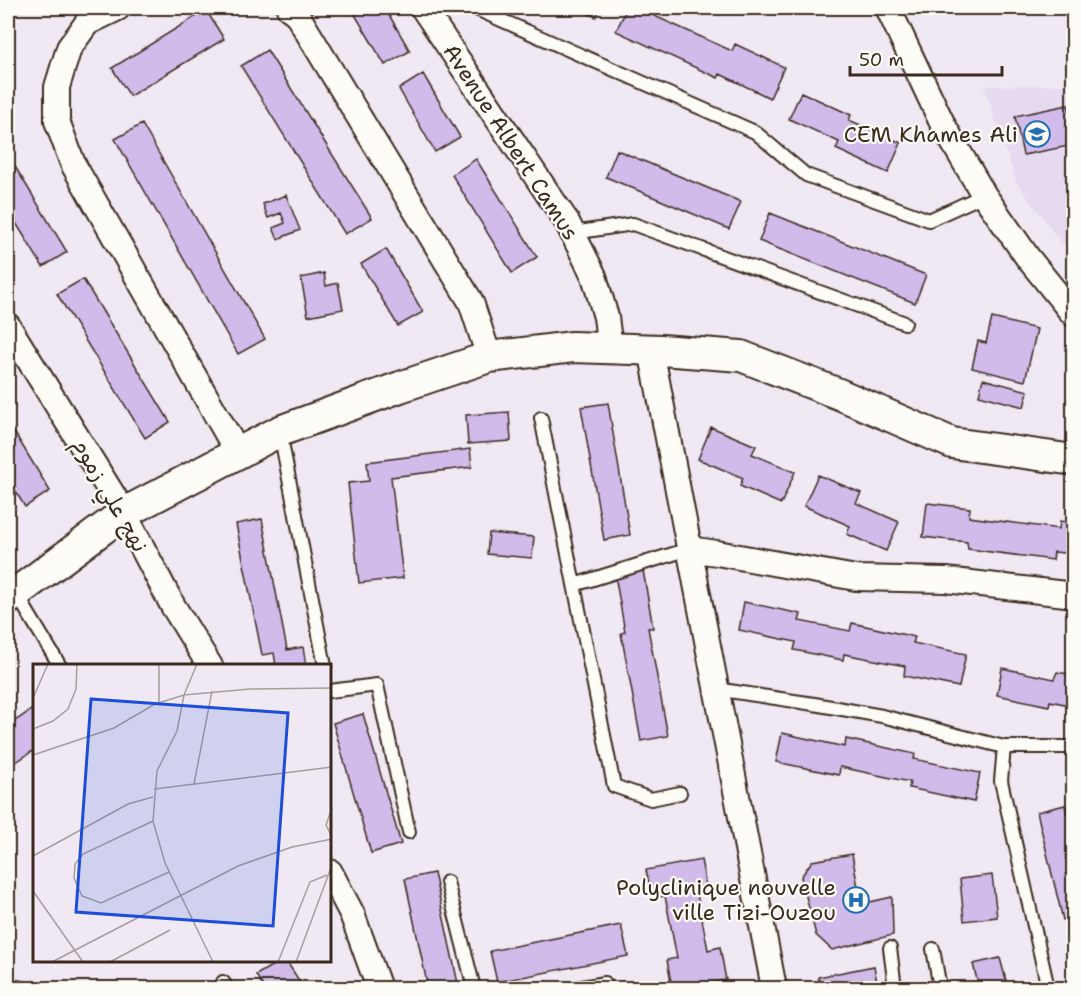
<svg xmlns="http://www.w3.org/2000/svg" width="1081" height="996" font-family="'Shantell Sans','Playpen Sans Arabic',sans-serif">
<style>
.built{fill:#e6daf1}
.building{fill:#d0bbeb;stroke:#3b2a1e;stroke-width:1.5}
.lines{fill:none;stroke-linecap:round;stroke-linejoin:round}
.service-casing{stroke:#3b2a1e;stroke-width:16}
.minor-casing{stroke:#3b2a1e;stroke-width:28}
.tertiary-casing{stroke:#3b2a1e;stroke-width:34}
.service{stroke:#fdfcf7;stroke-width:12}
.minor{stroke:#fdfcf7;stroke-width:24}
.tertiary{stroke:#fdfcf7;stroke-width:30}
.labels{text-anchor:middle;dominant-baseline:central;stroke-width:4.5;stroke-linejoin:round;paint-order:stroke}
.poi-label{font-size:22px;fill:#3b2a1e;stroke:#fdfcf7;text-anchor:end}
.street-label{font-size:22px;fill:#3b2a1e;stroke:#fdfcf7}
.inset-road{fill:none;stroke:#a89c9e;stroke-width:1.5}
.view{fill:#1d4ed8;fill-opacity:0.15;stroke:#1d4ed8;stroke-width:3}
.inset-edge{fill:none;stroke:#3b2a1e;stroke-width:3}
</style>
<rect width="100%" height="100%" fill="#f0e8f3"/>
<filter id="ink" filterUnits="userSpaceOnUse"><feTurbulence type="fractalNoise" baseFrequency=".0167" numOctaves="2"/><feDisplacementMap in="SourceGraphic" scale="12" xChannelSelector="R" yChannelSelector="G"/><feConvolveMatrix kernelMatrix="1 2 1 2 8 2 1 2 1" color-interpolation-filters="sRGB"/></filter>
<g filter="url(#ink)">
<path class="built" d="M1073,85V242L1062,244L1016,182L984,86Z"/>
<path class="building" d="M351,8H385L410,51L385,65Z
M576,8H600L596,17Z
M627,8H637L732,51L735,44L784,67L770,98L720,74L718,78L616,31Z
M206,10L224,39L130,96L112,68Z
M267,50L372,218L345,234L241,66Z
M423,74L460,137L435,152L399,89Z
M801,92L851,115L849,120L901,143L888,173L836,149L839,142L789,119Z
M1068,105L1074,135V145L1023,155L1015,116Z
M142,124L265,339L238,354L115,139Z
M617,150L741,202L729,229L606,177Z
M8,155L67,252L43,267L8,210Z
M476,159L537,257L512,273L452,175Z
M286,195L300,230L278,239L273,228L285,223L281,213L268,218L263,204Z
M770,213L926,275L915,303L759,241Z
M386,249L423,312L398,326L361,264Z
M324,273L326,286L338,283L343,309L308,316L301,278Z
M83,279L170,422L145,438L57,294Z
M992,318L1037,329L1025,381L972,368L978,341L986,343Z
M983,379L1028,391L1024,407L979,395Z
M608,403L630,535L604,540L581,407Z
M509,412L511,441L468,444L466,415Z
M8,422L50,491L25,507L8,479Z
M711,427L756,446L752,454L795,472L781,504L740,486L743,478L698,459Z
M470,449L472,467L391,477L403,578L359,583L348,483L369,481L367,462Z
M818,475L861,493L856,503L899,522L886,551L847,534L850,526L804,506Z
M927,503L970,508L969,517L1059,529L1060,521L1074,523V554L1054,552L1053,560L968,549L967,542L923,537Z
M262,519L287,650L303,647L306,666H276L274,653L262,655L236,524Z
M489,533L534,537L532,558L487,554Z
M643,570L653,628H648L668,736L641,741L621,633L625,632L615,575Z
M744,602L801,614L799,621L850,631L852,623L915,637L913,643L966,654L959,687L904,676L905,666L844,654L843,660L794,650L796,642L739,630Z
M1002,668L1054,679L1057,672L1074,675V706L1050,701L1049,706L997,695Z
M34,708V750L16,762L8,751V752V726Z
M363,714L401,844L371,853L333,723Z
M782,733L845,747L846,739L915,754L914,759L980,773L974,802L909,788L910,782L840,767L839,775L776,762Z
M1065,805L1074,842V918L1063,920L1037,812Z
M852,854L861,904L892,897L893,935L832,950L816,935L801,877L812,861Z
M701,860L706,886L696,889L708,950L720,947L726,980L680,988H672L667,960L677,958L665,896L652,898L646,870Z
M434,873L459,988H428L405,879Z
M992,875L997,917L964,921L960,879Z
M621,925L628,956L497,982L490,951Z
M1000,958L1008,988H979L973,964Z
M8,962L13,963L10,978L55,988H8Z
M278,962H287L304,988H264L256,975Z
M874,966L878,988H821L818,977Z"/>
<g class="lines">
<g class="service-casing">
<path id="service" d="M474,8L755,132L806,175L929,220L984,195
M573,233L633,224L905,323
M541,418L614,786L651,799L680,793
M280,432L325,666
M574,585L689,549
M16,593L60,666
M716,689L814,704L882,716L1004,747H1074
M330,691L377,685L409,832
M1004,747L1001,781L1048,988
M447,882L474,988
M890,948L895,988
M933,949L940,988
M223,982L227,988
M576,988L605,983"/>
</g>
<g class="minor-casing">
<path id="minor" d="M118,8L87,23L69,48L57,87V121L73,164L238,453
M289,8L296,13L471,302L489,357
M423,8L567,222L594,276L606,317L610,349
M888,8L943,125L984,195L1028,258L1074,315
M8,326L124,513L173,606L210,666
M651,350L774,988
M689,549L717,553L856,578L946,580L1074,595
M330,872L352,914L379,988"/>
</g>
<g class="tertiary-casing">
<path id="tertiary" d="M8,599L124,513L280,431L400,387L489,357L573,347L661,350L741,356L839,394L952,443L1074,460"/>
</g>
<use href="#service" class="service"/>
<use href="#minor" class="minor"/>
<use href="#tertiary" class="tertiary"/>
</g>
</g>
<defs>
<g id="school-ring" transform="scale(1.35)"><circle r="9.5" fill="#fdfcf7" stroke="#1f6fb2" stroke-width="1.5"/><path d="M0-5L7-2L0 1L-7-2ZM-4 1L0 2.5L4 1V4Q0 6-4 4Z" fill="#1f6fb2"/></g>
<g id="hospital-ring" transform="scale(1.35)"><circle r="9.5" fill="#fdfcf7" stroke="#1f6fb2" stroke-width="1.5"/><path d="M-5-5h3v3.5h4V-5h3V5h-3V1.5h-4V5h-3Z" fill="#1f6fb2"/></g>
</defs>
<g fill-rule="evenodd">
<use href="#school-ring" x="1037" y="134"/>
<use href="#hospital-ring" x="856" y="900"/>
</g>
<g class="labels">
<g class="poi-label">
<text x="1018" y="134">CEM Khames Ali</text>
<text x="836" y="887">Polyclinique nouvelle<tspan x="836" dy="25">ville Tizi-Ouzou</tspan></text>
</g>
<g class="street-label">
<text transform="translate(511 142) rotate(57)">Avenue Albert Camus</text>
<text transform="translate(110 495) rotate(60)">نهج علي زموم</text>
</g>
</g>
<g transform="translate(33 664)">
<rect width="298" height="298" fill="#f0e8f3"/>
<path class="inset-road" d="M164,0L151,31L144,67L124,107L120,157L132,199L180,298M0,34L15,0M126,38V0M0,65L20,57L35,45L43,25L44,0M0,91L81,64L122,40L151,31L217,25L299,24M161,120L179,27M121,125L299,103M299,144L293,161L299,173M120,157L50,190L42,200L41,214L49,232L68,239L136,208M0,192L95,140L120,133M0,227L50,298M19,298L205,202L259,183L299,175M77,298L137,266M245,298L277,218L294,211M263,298L299,201"/>
<path class="view" d="M58,35L255,49L240,262L43,248Z"/>
<rect width="298" height="298" class="inset-edge"/>
</g>
<rect width="1081" height="996" fill="none" stroke="#fdfcf7" stroke-width="30"/>
<rect x="15" y="15" width="1051" height="966" fill="none" stroke="#3b2a1e" stroke-width="2" filter="url(#ink)"/>
<path d="M850 66v9h152v-9" fill="none" stroke="#3b2a1e" stroke-width="3"/>
<text x="859" y="66" font-size="18" fill="#3b2a1e" stroke="#fdfcf7" stroke-width="4.5" paint-order="stroke">50 m</text>
</svg>
